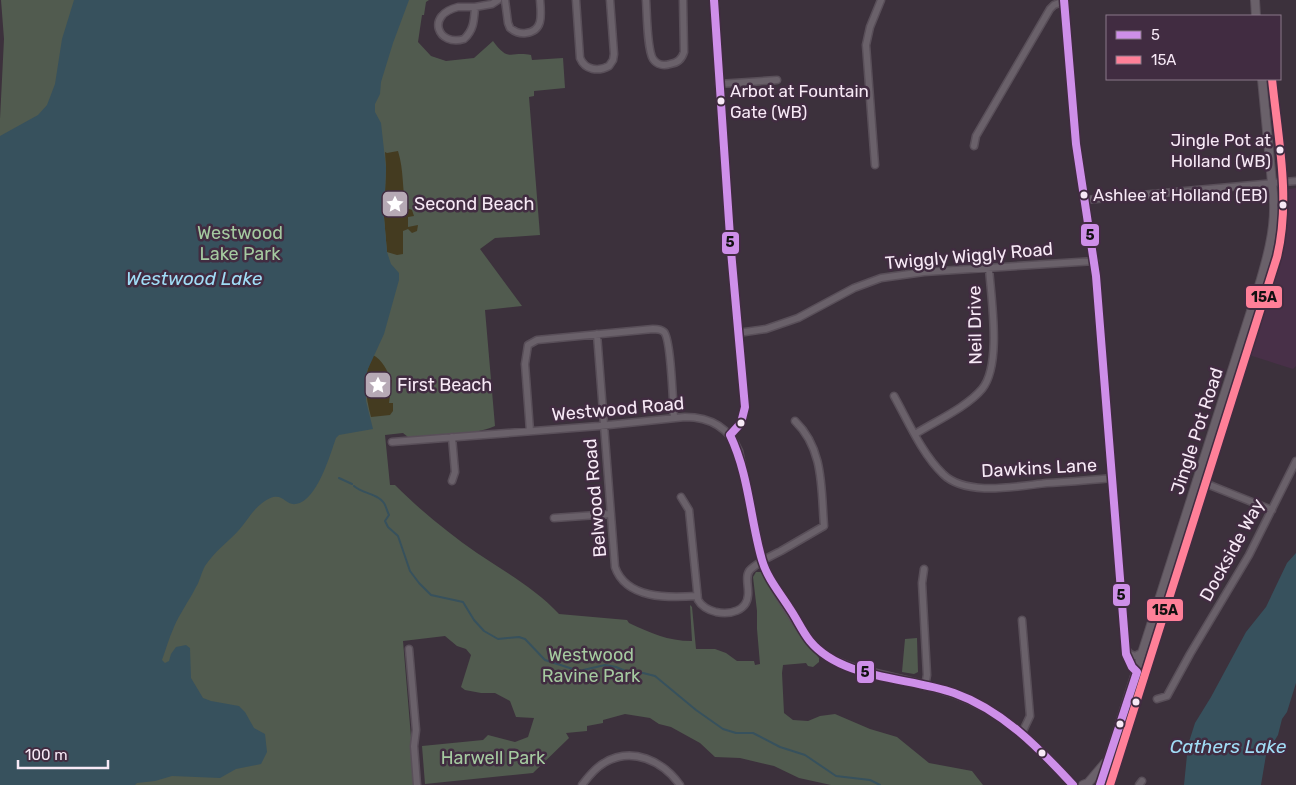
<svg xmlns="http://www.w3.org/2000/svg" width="1296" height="785" font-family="Rubik,sans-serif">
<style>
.built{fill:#483048}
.green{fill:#515b4f}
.sand{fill:#443b20}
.water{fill:#37515d}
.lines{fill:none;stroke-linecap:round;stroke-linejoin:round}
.stream{stroke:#37515d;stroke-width:2}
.minor-casing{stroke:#594f59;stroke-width:9}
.tertiary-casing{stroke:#594f59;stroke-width:10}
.minor{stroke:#6a616a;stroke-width:6}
.tertiary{stroke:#6a616a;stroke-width:8}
.bus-1-casing{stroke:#412c41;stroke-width:11}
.bus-2-casing{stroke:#412c41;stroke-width:11}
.bus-1{stroke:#ce8fe9;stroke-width:8}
.bus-2{stroke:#ff8098;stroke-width:8}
.bus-dot{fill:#f7e9f6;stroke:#412c41;stroke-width:2}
.labels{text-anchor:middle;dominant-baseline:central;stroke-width:5;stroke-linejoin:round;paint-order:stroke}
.bus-label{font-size:17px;fill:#f7e9f6;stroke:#412c41;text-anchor:start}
.poi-label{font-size:18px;fill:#f7e9f6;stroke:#412c41;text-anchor:start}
.park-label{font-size:18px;fill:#a5caa0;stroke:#412c41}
.street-label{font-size:18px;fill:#f7e9f6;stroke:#412c41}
.water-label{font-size:19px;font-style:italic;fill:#a0dcf5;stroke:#412c41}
.line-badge{stroke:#412c41;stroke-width:2}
.pale-badge-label{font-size:14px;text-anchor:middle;font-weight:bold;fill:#111}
</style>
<rect width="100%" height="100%" fill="#3c313c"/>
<path class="built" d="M1296,188V366L1293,369L1249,355L1269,290L1280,245L1281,199L1288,189Z"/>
<path class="green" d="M1,0H429L426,2L424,15H422L418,42L431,56L446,61L474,58L493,41C509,63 510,51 531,55L532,60L563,58L565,88L534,91V96L529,97L540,235L495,238L480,249L522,306L485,310L495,426C473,436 433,435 408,437L403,433L385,435L390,485H395C421,511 447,532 477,553C505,572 536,589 559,614L627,620L629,623C651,633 667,641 692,641L690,605L692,607L696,649H715L726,653L737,661H754L755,665L760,664L757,629V611L753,577L756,572H762L811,648L819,658V662L813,667L808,666L806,663L783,665L782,673L784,713L793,720L808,721L820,716L835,714L870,729L897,737L929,763L972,771L983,785H831L799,778L774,766L740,758L715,757L700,743L671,727L659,724L650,718L625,714L603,720V723L587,726V731L566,733L569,738L533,773L425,784L422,746L483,740L488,735L515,742L528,737L534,718L516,717L510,701L495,693H481L465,690L461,687L471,655L466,649L457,646L445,636L403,641L415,785H0V119L4,39Z
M917,638L918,672L914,674L902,672L905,639Z"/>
<path class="sand" d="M398,151C404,170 402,189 406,208L412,210L414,216L408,217V227L418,225L417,231L412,233L408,229L403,231V254L397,255L387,252L384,217L386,168L385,152L387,153Z
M373,355C382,360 388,370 390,380H392L389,403H393V411L390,415L371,417C365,395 363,375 373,355Z"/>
<path class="water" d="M74,0H409L393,43L381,82L380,94L375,104V112L381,123L386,168L384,217L387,252L391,264L399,273V280L384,334L367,371L366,401L373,429L339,435L336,438C330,455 317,501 296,504C283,506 283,487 261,504C252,511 247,521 239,530C228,542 214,552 205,566C201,573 200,581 196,587C189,601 180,613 174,627C169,638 166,649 162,660L165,663L169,661L171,654L176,647L186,645L190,648L191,678L203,698L211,701L239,706L245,712L254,728L265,734L267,752L261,764L236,769L220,778L172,776L155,781L137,783L135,785H0V136L38,115L47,105L55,84L62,39Z
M1296,553V683L1287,712L1282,719L1278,735L1266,755L1261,785H1184L1188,745L1195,723L1211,697L1246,632L1266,607L1287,563Z"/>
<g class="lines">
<path class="stream" d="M339,478L352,484
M354,486C363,494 377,493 384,503C386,506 387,511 389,515L385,521L388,527L398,536L410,571L419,583L431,595L463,602L474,620L484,631L498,639L519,637L525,639L545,660L579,671L605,665L616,667L630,673H643L655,676L696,710L723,729L736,733H753L780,747L805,755L836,776L870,780L880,785"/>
<g class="minor-casing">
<path id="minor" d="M505,0L508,23L510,28C515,32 520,34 526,33C544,31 541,14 540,0
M576,0L580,58C585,70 598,72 609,66L613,60L614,54L610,0
M646,0C647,13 647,49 653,59C657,65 664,66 670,64C678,63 682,59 684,52L683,0
M714,0L731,251L745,407L741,423L730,435
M1064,0L1076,144L1096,276L1126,654L1132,667L1137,672
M458,7H475C474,20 474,30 464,39C438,47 425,15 458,7Z
M475,7L492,4L498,0
M719,84L777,80
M974,146L976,136L1050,9L1054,5L1064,1
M875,165L866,45L870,27L881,0
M1085,200L1296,181
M738,333L766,329L798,318L854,288L881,278L924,272L1095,261
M597,334L615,567C626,599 668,598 696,596
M894,396C908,421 922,454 943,474C966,497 1018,486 1047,483C1069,482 1091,480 1112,478
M530,431L525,364L528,345L537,340L653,329C656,329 661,329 664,332C671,339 673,404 674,418
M915,434C936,421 967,407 982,389C1002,365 991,298 989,268
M392,442L599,426L685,417C710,417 729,428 739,451L762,561
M1197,480L1272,510
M452,481L455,472L452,437
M681,497L689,510L698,600C702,607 708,610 716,612C730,615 747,611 748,595C749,586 744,575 751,569C760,561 771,556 781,551C795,543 810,534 824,526C821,488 824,449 795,421
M554,518L611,514
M924,569L922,583L927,675L925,686
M409,649L416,730L414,746L417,785
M1126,649L1130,654L1135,656L1143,652
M1157,699L1167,696L1190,654L1249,555L1296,461
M1022,733L1030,716L1022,620
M582,785C588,777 595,768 604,763C632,746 663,761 680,785
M1139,785L1142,781"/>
</g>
<g class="tertiary-casing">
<path id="tertiary" d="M1255,0L1256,16
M762,561C770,582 803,637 820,651C829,659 840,663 851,667C885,677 922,682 955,694C1003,711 1040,748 1073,785
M1083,785L1088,783L1105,763
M1100,785L1259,286C1267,259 1275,231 1274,203L1262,79"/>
</g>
<use href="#minor" class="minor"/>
<use href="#tertiary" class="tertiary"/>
<g class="bus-1-casing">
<path id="bus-1" d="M714,0L731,251L745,407L741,423L730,435C749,475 750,518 762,560C767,578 780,593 790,609C797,619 802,631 810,641C842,680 910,677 954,693C1002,710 1039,748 1073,785
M1064,0L1076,144L1096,276L1126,654L1132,667L1137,672L1100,785"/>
</g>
<g class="bus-2-casing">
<path id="bus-2" d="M1110,785L1277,257C1291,199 1278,138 1272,79"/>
</g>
<use href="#bus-1" class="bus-1"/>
<use href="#bus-2" class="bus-2"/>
</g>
<defs>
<g id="sight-square" transform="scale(1.4375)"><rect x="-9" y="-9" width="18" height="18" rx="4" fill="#b6a9b5" stroke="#412c41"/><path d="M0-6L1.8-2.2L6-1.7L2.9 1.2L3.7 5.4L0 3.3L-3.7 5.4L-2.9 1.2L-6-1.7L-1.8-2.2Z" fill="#fff"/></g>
</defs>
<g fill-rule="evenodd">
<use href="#sight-square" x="395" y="204"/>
<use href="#sight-square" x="378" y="385"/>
</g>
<g class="bus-dot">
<circle cx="721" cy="101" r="4.5"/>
<circle cx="1280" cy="150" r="4.5"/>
<circle cx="1084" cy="195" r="4.5"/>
<circle cx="1283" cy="205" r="4.5"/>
<circle cx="741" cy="423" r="4.5"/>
<circle cx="1136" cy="702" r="4.5"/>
<circle cx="1120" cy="724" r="4.5"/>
<circle cx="1042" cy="753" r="4.5"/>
</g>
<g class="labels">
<g class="bus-label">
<text x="730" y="91">Arbot at Fountain<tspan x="730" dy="21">Gate (WB)</tspan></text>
<text x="1271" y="140" text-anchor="end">Jingle Pot at<tspan x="1271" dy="21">Holland (WB)</tspan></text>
<text x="1093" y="195">Ashlee at Holland (EB)</text>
</g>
<g class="poi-label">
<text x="414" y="204">Second Beach</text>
<text x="397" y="385">First Beach</text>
</g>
<g class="park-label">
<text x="240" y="233">Westwood<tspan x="240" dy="21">Lake Park</tspan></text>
<text x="591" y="655">Westwood<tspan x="591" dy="21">Ravine Park</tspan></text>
<text x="493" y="758">Harwell Park</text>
</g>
<g class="street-label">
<text transform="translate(969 256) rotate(-5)">Twiggly Wiggly Road</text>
<text transform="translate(975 325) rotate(-91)">Neil Drive</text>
<text transform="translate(618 409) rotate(-5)">Westwood Road</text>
<text transform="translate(1197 431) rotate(-72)">Jingle Pot Road</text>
<text transform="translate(1039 468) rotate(-3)">Dawkins Lane</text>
<text transform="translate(595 498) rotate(-95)">Belwood Road</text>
<text transform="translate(1232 550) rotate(-61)">Dockside Way</text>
</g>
<g class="water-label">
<text x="194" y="278">Westwood Lake</text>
<text x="1228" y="746">Cathers Lake</text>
</g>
</g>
<g class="line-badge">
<rect x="1080" y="223" width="20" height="24" rx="5" fill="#ce8fe9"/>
<rect x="721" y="231" width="19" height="24" rx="5" fill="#ce8fe9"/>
<rect x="1245" y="285" width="38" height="24" rx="5" fill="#ff8098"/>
<rect x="1112" y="583" width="19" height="24" rx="5" fill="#ce8fe9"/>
<rect x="1146" y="598" width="38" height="24" rx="5" fill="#ff8098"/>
<rect x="856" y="660" width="19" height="24" rx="5" fill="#ce8fe9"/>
</g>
<g class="pale-badge-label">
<text x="1090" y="240">5</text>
<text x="730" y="247">5</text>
<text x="1264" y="302">15A</text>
<text x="1121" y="600">5</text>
<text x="1165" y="615">15A</text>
<text x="865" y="677">5</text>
</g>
<rect x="1106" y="15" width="175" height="65" fill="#412c41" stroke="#8a7889"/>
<rect x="1116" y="31" width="25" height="8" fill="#ce8fe9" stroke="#8a7889"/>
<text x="1151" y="40" font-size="15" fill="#f7e9f6">5</text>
<rect x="1116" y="56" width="25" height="8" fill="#ff8098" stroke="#8a7889"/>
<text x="1151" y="65" font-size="15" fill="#f7e9f6">15A</text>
<path d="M18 760v8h90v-8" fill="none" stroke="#f7e9f6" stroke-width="2.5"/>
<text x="25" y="760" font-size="15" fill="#f7e9f6" stroke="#412c41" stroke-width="4" paint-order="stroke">100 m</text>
</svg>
